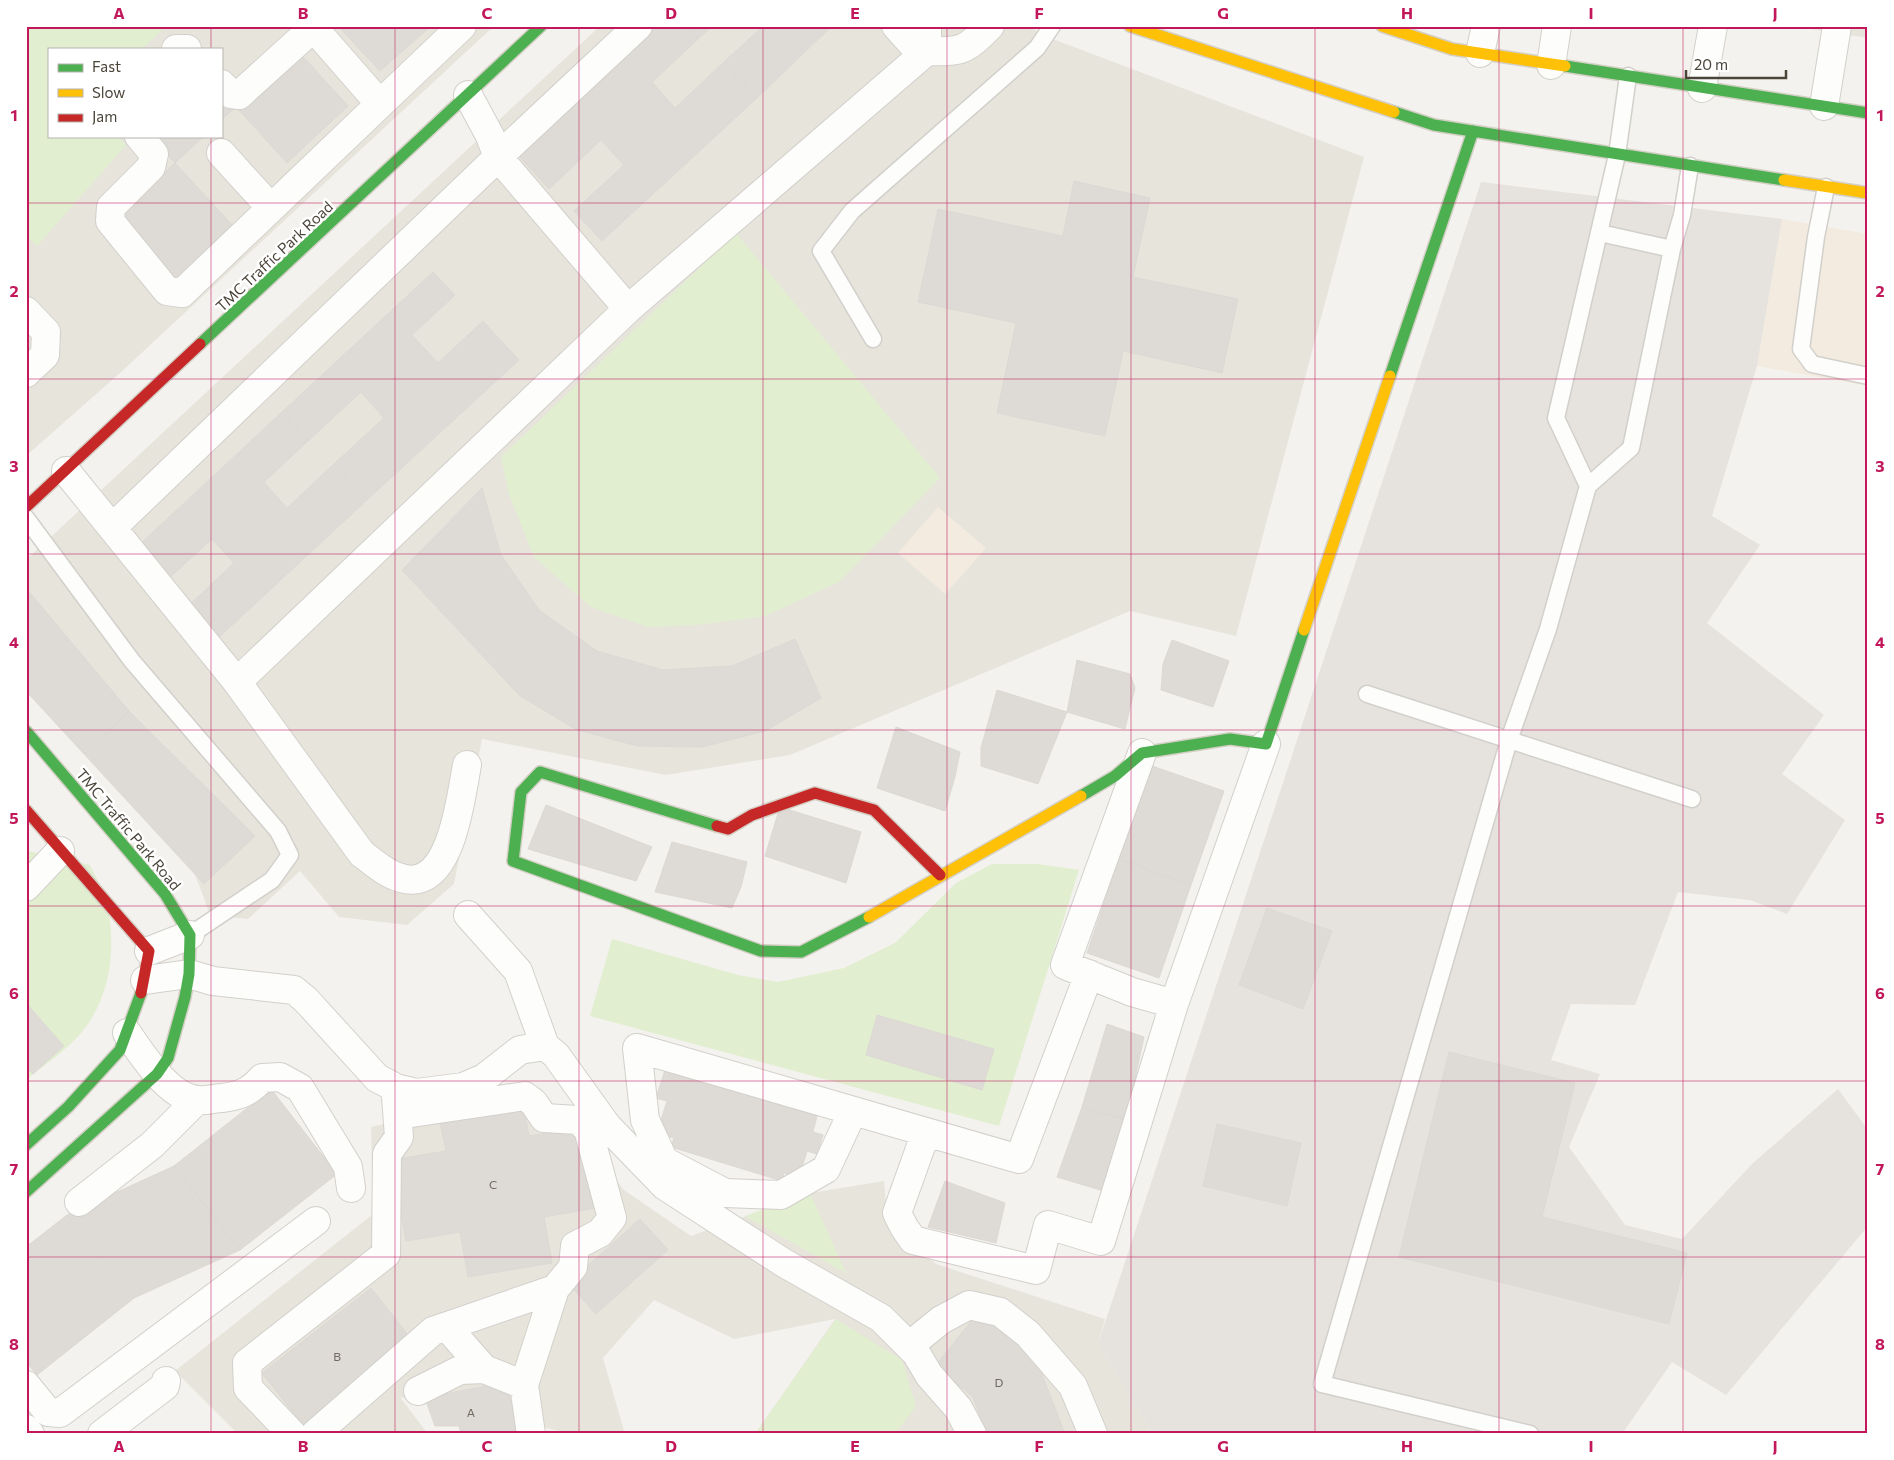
<svg xmlns="http://www.w3.org/2000/svg" width="1894" height="1460" font-family="Commissioner,sans-serif">
<style>
.residential{fill:#e7e4dc;fill-rule:evenodd}
.commercial{fill:#f3ebdf}
.industrial{fill:#e6e2de}
.green{fill:#e1eecf}
.building{fill:#dedbd6;stroke:#dcd9d4}
.lines{fill:none;stroke-linecap:round;stroke-linejoin:round}
.lane-casing{stroke:#d2d0cb;stroke-width:19}
.street-casing{stroke:#d2d0cb;stroke-width:30}
.fast-casing{stroke:#d3cfc5;stroke-width:14}
.slow-casing{stroke:#d3cfc5;stroke-width:14}
.jam-casing{stroke:#d3cfc5;stroke-width:14}
.lane{stroke:#fdfdfc;stroke-width:16}
.street{stroke:#fdfdfc;stroke-width:28}
.fast{stroke:#4caf50;stroke-width:11}
.slow{stroke:#ffc107;stroke-width:11}
.jam{stroke:#c62828;stroke-width:11}
.grid{fill:none;stroke:#c2185b;stroke-width:1;stroke-opacity:0.55}
.labels{text-anchor:middle;dominant-baseline:central;stroke-width:5;stroke-linejoin:round;paint-order:stroke}
.number-label{font-size:12px;fill:#706a61}
.street-label{font-size:15px;fill:#4b4439;stroke:#fff}
.neatline{fill:none;stroke:#c2185b;stroke-width:2}
.grid-label{font-size:16px;text-anchor:middle;font-weight:bold;fill:#c2185b}
</style>
<rect width="100%" height="100%" fill="#f4f2ee"/>
<path class="residential" d="M26,26H494L120,373L26,456ZM49,49H221V136H49Z
M600,26H1028L1045,36L1364,157L1236,636L1130,611L790,755L666,775L482,739L454,884L407,925L339,917L300,871L248,919L210,915L193,869L26,682V560Z
M1792,26H1868V38Z
M540,1088L624,1190L691,1236L810,1193L884,1181L887,1216L936,1264L1105,1319L1098,1344L1153,1434H900L898,1431L895,1434H755L835,1319L734,1339L654,1300L603,1358L625,1434H574L400,1397L428,1434H238L175,1371L373,1214L371,1127Z"/>
<path class="commercial" d="M1782,219L1868,234V386L1757,366Z
M938,507L986,548L945,594L898,553Z"/>
<path class="industrial" d="M1481,182L1782,219L1757,366L1712,516L1760,545L1707,623L1824,715L1782,774L1845,820L1787,914L1750,900L1678,892L1635,1005L1571,1004L1551,1060L1600,1074L1569,1147L1625,1225L1682,1239L1753,1163L1838,1089L1868,1130V1226L1726,1395L1672,1362L1622,1434H1153L1098,1344Z"/>
<path class="green" d="M26,26H166L142,49H49V136H118L126,145L37,246L26,235Z
M736,233L940,478L839,582L765,616L697,625L648,627L591,607L534,557L509,494L501,457Z
M26,848L29,851L90,865C95,876 103,888 106,899C117,944 112,997 81,1033C66,1051 44,1065 26,1080Z
M992,864H1038L1079,870L999,1126L590,1016L612,939L738,975L778,982L844,968L895,943L956,883Z
M810,1193L846,1273L745,1216Z
M836,1319L902,1360L916,1406L895,1434H755Z"/>
<path class="building" d="M338,26H431L380,71Z
M654,26H686L698,39L652,82L675,108L724,62L757,98L602,241L574,211L624,165L601,140L549,189L517,154Z
M686,26H712L698,39Z
M763,26H832L757,98L724,62Z
M297,50L348,106L287,163L236,107Z
M221,91L236,107L221,120Z
M150,136H204L175,163Z
M175,163L233,226L174,280L116,217Z
M1074,181L1150,198L1133,277L1238,299L1222,373L1123,351L1105,436L997,413L1016,323L918,302L938,209L1063,236Z
M433,272L455,295L412,335L438,363L483,321L519,360L367,500L334,464L384,418L361,392L308,441L282,412Z
M282,412L308,441L264,482L287,508L334,464L367,500L214,642L185,609L234,563L212,539L167,580L139,545Z
M482,488L501,555L540,611L597,651L663,670L732,666L795,639L821,698L765,731L702,747L637,746L575,729L519,695L402,570Z
M26,588L129,711L84,754L26,691Z
M1172,640L1229,661L1213,707L1161,690L1163,664Z
M1077,660L1130,674L1135,688L1125,729L1067,712Z
M997,690L1067,712L1038,784L981,766V748Z
M129,711L255,836L204,884L84,754Z
M896,727L960,752L955,777L945,811L877,788Z
M1152,766L1224,791L1191,885L1119,859Z
M546,805L652,847L636,881L528,849Z
M780,807L861,832L846,883L765,856Z
M672,842L747,862L741,887L732,908L655,892Z
M1119,859L1191,885L1159,978L1087,953Z
M1267,908L1332,931L1303,1009L1239,985Z
M26,1003L64,1046L33,1074L26,1067Z
M877,1015L994,1049L982,1090L866,1055Z
M1107,1024L1144,1037L1126,1120L1082,1107Z
M1449,1052L1575,1083L1542,1217L1687,1253L1669,1324L1399,1257Z
M665,1070L817,1116L813,1132L823,1135L817,1154L807,1151L799,1178L784,1173L782,1181L671,1147L674,1138L657,1133L667,1101L656,1098Z
M271,1089L337,1174L240,1250L174,1166Z
M523,1103L529,1136L581,1128L595,1208L544,1217L552,1263L468,1277L460,1232L406,1241L391,1160L446,1151L439,1117Z
M1082,1107L1126,1120L1107,1192L1057,1177Z
M1217,1124L1301,1143L1287,1206L1203,1186Z
M174,1166L240,1250L134,1298L67,1215Z
M945,1181L1005,1203L996,1243L928,1227Z
M67,1215L134,1298L37,1375L26,1362V1247Z
M640,1219L668,1250L596,1314L568,1283Z
M371,1288L412,1340L303,1425L262,1373Z
M978,1313L1035,1356L1065,1434H987L973,1397L935,1366Z
M506,1382L518,1434H461L459,1426H435L425,1398Z"/>
<g class="lines">
<g class="lane-casing">
<path id="lane" d="M1628,76L1617,155L1556,418L1588,486L1631,448L1672,249L1682,215L1690,166
M1826,187L1816,237L1801,349L1812,364L1868,376
M1600,233L1672,249
M873,339L821,251L852,211L1037,48L1052,26
M26,518L132,661L278,831L290,855L272,880L190,935
M1367,694L1692,799
M1530,1434L1322,1384L1509,740L1548,629L1588,486"/>
</g>
<g class="street-casing">
<path id="street" d="M896,26L922,55
M176,49H187
M927,51V26
M1480,53L1486,26
M1551,65L1557,26
M221,84L231,94L239,95L313,28
M1702,88L1713,26
M468,95L490,136L498,157L628,309L927,51C962,52 965,51 990,26
M380,104L462,26
M1824,106L1837,26
M139,136L154,154L151,167L111,207L110,221L167,291L182,293L380,104L312,26
M221,153L271,208
M26,311L46,332L45,355L26,373
M66,471L237,682L362,854C375,863 388,876 405,879C452,889 461,795 467,765
M113,527L498,157L638,26
M237,682L628,309
M1142,753L1065,965L1132,992L1174,1004L1266,744
M26,887L60,851
M468,915L518,971L545,1046
M149,951L190,935
M145,980L189,974L213,981L294,990L306,1000L377,1078L396,1088L417,1093L463,1087L484,1078L520,1050L545,1046L556,1055L607,1126L665,1186L784,1263L881,1318L916,1353L929,1375L958,1408L972,1434
M127,1033C143,1055 169,1099 199,1100C206,1101 215,1098 222,1098C239,1096 250,1092 262,1078L280,1077L300,1088L348,1167L351,1188
M853,1111L826,1169L781,1195L725,1193L664,1161L645,1120L637,1048L1019,1159L1089,974
M926,1132L897,1213L904,1227L913,1240L1036,1270L1048,1225L1101,1241L1174,1004
M79,1202L152,1145L197,1100
M447,1327L484,1369
M909,1346L941,1320L969,1305L1000,1312L1028,1334L1073,1386L1093,1434
M26,1385L48,1412L60,1413L316,1221
M418,1391L460,1370L484,1369L524,1385
M26,1429L30,1434
M102,1434L165,1386L166,1381
M292,1434L248,1388L247,1363L386,1254L387,1154L399,1137L396,1097
M315,1434L433,1331L555,1289L573,1267L575,1246L600,1233L612,1218L588,1129L578,1120L544,1118L534,1103L525,1096L398,1115
M531,1434L524,1385L555,1289"/>
</g>
<g class="fast-casing">
<path id="fast" d="M1565,66L1868,113
M1394,112L1434,125L1784,180
M200,344L541,26
M1390,376L1473,131
M26,731L165,894L190,935L189,974L185,997L168,1058L157,1074L26,1192
M1081,796L1115,776L1142,753L1230,739L1266,744L1304,630
M717,826L540,772L521,792L513,861L761,951L801,952L869,917
M26,1145L68,1107L120,1050L141,993"/>
</g>
<g class="slow-casing">
<path id="slow" d="M1130,26L1394,112
M1382,26L1452,49L1565,66
M1784,180L1868,193
M1304,630L1390,376
M869,917L1081,796"/>
</g>
<g class="jam-casing">
<path id="jam" d="M26,507L200,344
M26,810L149,951L141,993
M717,826L728,829L752,815L815,793L874,810L940,875"/>
</g>
<use href="#lane" class="lane"/>
<use href="#street" class="street"/>
<use href="#fast" class="fast"/>
<use href="#slow" class="slow"/>
<use href="#jam" class="jam"/>
</g>
<path class="grid" d="M211,26V49M395,26V1434M579,26V1434M763,26V1434M947,26V1434M1131,26V1434M1315,26V1434M1499,26V1434M1683,26V1434M211,136V1434M26,203H1868M26,379H1868M26,554H1868M26,730H1868M26,906H1868M26,1081H1868M26,1257H1868"/>
<g class="labels">
<g class="number-label">
<text x="493" y="1184">C</text>
<text x="337" y="1356">B</text>
<text x="999" y="1382">D</text>
<text x="471" y="1412">A</text>
</g>
<g class="street-label">
<text transform="translate(274 256) rotate(-43)">TMC Traffic Park Road</text>
<text transform="translate(129 829) rotate(50)">TMC Traffic Park Road</text>
</g>
</g>
<rect width="1894" height="1460" fill="none" stroke="#ffffff" stroke-width="55"/>
<rect x="48" y="48" width="175" height="90" fill="#ffffff" stroke="#b7b4b0"/>
<rect x="58" y="64" width="25" height="8" fill="#4caf50" stroke="#b7b4b0"/>
<text x="92" y="72" font-size="15" fill="#4b4439">Fast</text>
<rect x="58" y="89" width="25" height="8" fill="#ffc107" stroke="#b7b4b0"/>
<text x="92" y="98" font-size="15" fill="#4b4439">Slow</text>
<rect x="58" y="114" width="25" height="8" fill="#c62828" stroke="#b7b4b0"/>
<text x="92" y="122" font-size="15" fill="#4b4439">Jam</text>
<path d="M1686 70v8h100v-8" fill="none" stroke="#4b4439" stroke-width="2.5"/>
<text x="1694" y="70" font-size="15" fill="#4b4439" stroke="#ffffff" stroke-width="4" paint-order="stroke">20 m</text>
<rect x="28" y="28" width="1838" height="1404" class="neatline"/>
<g class="grid-label">
<text x="119" y="19">A</text>
<text x="303" y="19">B</text>
<text x="487" y="19">C</text>
<text x="671" y="19">D</text>
<text x="855" y="19">E</text>
<text x="1039" y="19">F</text>
<text x="1223" y="19">G</text>
<text x="1407" y="19">H</text>
<text x="1591" y="19">I</text>
<text x="1775" y="19">J</text>
<text x="14" y="121">1</text>
<text x="1880" y="121">1</text>
<text x="14" y="297">2</text>
<text x="1880" y="297">2</text>
<text x="14" y="472">3</text>
<text x="1880" y="472">3</text>
<text x="14" y="648">4</text>
<text x="1880" y="648">4</text>
<text x="14" y="824">5</text>
<text x="1880" y="824">5</text>
<text x="14" y="999">6</text>
<text x="1880" y="999">6</text>
<text x="14" y="1175">7</text>
<text x="1880" y="1175">7</text>
<text x="14" y="1350">8</text>
<text x="1880" y="1350">8</text>
<text x="119" y="1452">A</text>
<text x="303" y="1452">B</text>
<text x="487" y="1452">C</text>
<text x="671" y="1452">D</text>
<text x="855" y="1452">E</text>
<text x="1039" y="1452">F</text>
<text x="1223" y="1452">G</text>
<text x="1407" y="1452">H</text>
<text x="1591" y="1452">I</text>
<text x="1775" y="1452">J</text>
</g>
</svg>
